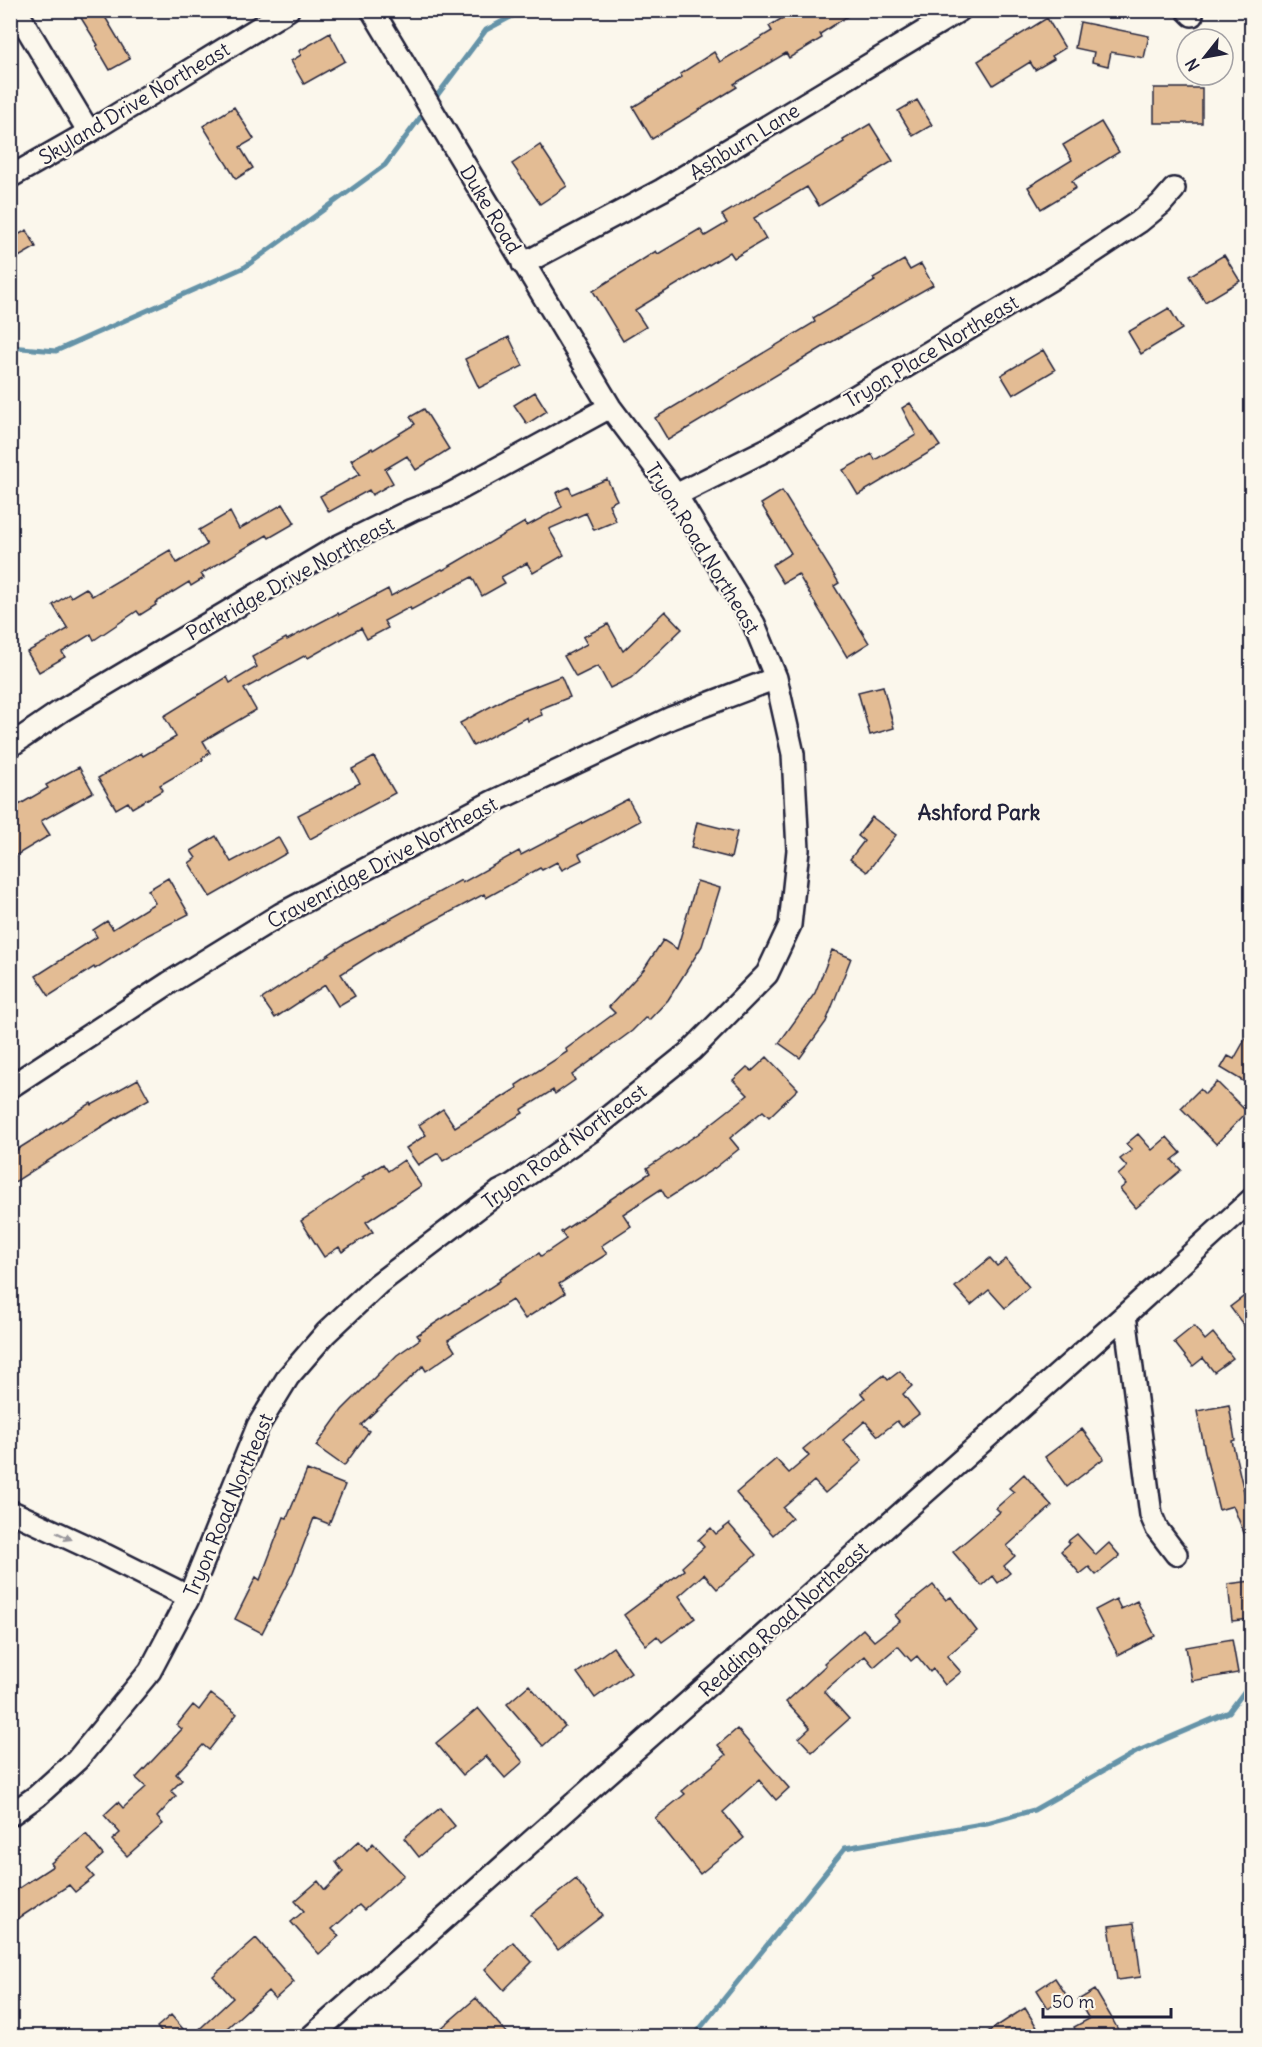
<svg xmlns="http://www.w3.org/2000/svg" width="1262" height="2047" font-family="Delius,sans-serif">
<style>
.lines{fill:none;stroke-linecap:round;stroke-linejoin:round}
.stream{stroke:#6593a8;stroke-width:5}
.building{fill:#e3bc94;stroke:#22223b;stroke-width:1.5}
.street-casing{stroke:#22223b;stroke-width:26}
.street{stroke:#fbf7ec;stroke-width:21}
.oneway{fill:#99979c}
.labels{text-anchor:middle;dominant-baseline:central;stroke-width:4.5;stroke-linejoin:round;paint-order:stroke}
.street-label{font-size:20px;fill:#22223b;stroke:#fbf7ec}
.neighbourhood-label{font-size:21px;font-weight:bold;fill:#22223b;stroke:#fbf7ec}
</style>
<rect width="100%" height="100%" fill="#fbf7ec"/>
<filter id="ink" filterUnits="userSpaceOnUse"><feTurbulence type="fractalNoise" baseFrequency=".0167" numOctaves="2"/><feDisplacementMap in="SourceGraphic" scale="12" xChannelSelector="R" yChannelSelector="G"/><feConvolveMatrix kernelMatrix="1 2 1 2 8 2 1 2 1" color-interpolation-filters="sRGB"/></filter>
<g filter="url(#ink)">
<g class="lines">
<path class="stream" d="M433,101L486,30L524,10
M10,347L56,351L245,267L385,165L425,111
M694,2036L845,1848L987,1823L1034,1810L1138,1751L1229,1712L1252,1681"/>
</g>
<path class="building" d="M76,10H101L130,59L110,70L96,46L98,45Z
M796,10H857L820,34L822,38L789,58L786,53L734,84L737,87L652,139L633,107L682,77L680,74L714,52L720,62L772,31L769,26Z
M1047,18L1065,48L1052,56L1054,59L1035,70L1030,62L993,85L978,61Z
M1080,22L1149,36L1144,58L1111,52L1108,66L1092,62L1094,52L1075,48Z
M330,33L345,61L304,84L291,61L301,55L299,51Z
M1154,88H1202V123H1154Z
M917,100L932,125L913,136L898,111Z
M234,107L254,139L240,147L253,168L236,179L203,126Z
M1101,122L1119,152L1072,181L1076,188L1041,209L1028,187L1072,160L1063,145Z
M870,124L893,161L819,206L807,187L754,218L766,239L734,258L730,252L635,310L646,327L623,341L593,291L656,251L658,254L700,229L705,236L727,223L722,215L844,142L843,140Z
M540,145L567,186L540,204L512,164Z
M27,230L36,247L10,262V239Z
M1224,255L1240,281L1205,302L1189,276Z
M904,260L910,270L921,264L933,285L828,344L668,440L655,418L815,322L813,318L875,281L873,278Z
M1169,308L1182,329L1141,354L1128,332Z
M509,337L523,366L479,388L465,359Z
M1043,350L1055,370L1013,395L1001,375Z
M535,392L547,411L527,424L514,405Z
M910,403L940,446L858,495L843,470L872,454L875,460L916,435L902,408Z
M424,409L449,449L416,470L407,456L385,469L393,483L372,495L369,490L329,512L320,496L360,474L351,460L372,448L373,450L415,424L410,417Z
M607,479L617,500L609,504L616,521L594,530L586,513L549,529L564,555L533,573L527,563L501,577L505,583L482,596L472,577L411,610L410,607L384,621L388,628L367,639L361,628L308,658L306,655L244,689L256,710L203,741L210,753L202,758L203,760L160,785L163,790L132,808L128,802L116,809L98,778L141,753L143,756L176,737L164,716L227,677L230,683L257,667L252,657L286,638L287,640L338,613L339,615L388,589L391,596L442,569L443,570L525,522L527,526L562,507L556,493L569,487L572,494Z
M782,491L839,583L834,586L869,643L847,657L798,574L783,583L772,565L791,553L761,504Z
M283,504L295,523L269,538L267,535L201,574L204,578L191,586L189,582L155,603L156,605L140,615L137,611L94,640L91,634L62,652L65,657L39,672L27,652L68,629L53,605L69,594L71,597L86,588L92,596L170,550L177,563L207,545L199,530L230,512L239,529Z
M665,611L682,629L631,678L610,688L598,666L576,677L564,656L587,644L583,637L608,624L623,651Z
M561,676L570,697L540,709L542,715L528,721L527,717L473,746L460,723L510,696Z
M883,686L894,728L870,735L858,692Z
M374,757L395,793L310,839L298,815L360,783L352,769Z
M79,767L93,792L41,821L50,835L10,859V810L48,788L46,785Z
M628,799L640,821L579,854L582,860L562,870L557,862L542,870L540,868L486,898L484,894L376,952L341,974L355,996L338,1006L325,985L275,1018L262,999L346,943L461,880L462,883L519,851L521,855Z
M872,817L896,835L867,872L850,859L864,841L858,836Z
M697,822L737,832L731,858L691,848Z
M216,836L231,862L278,837L287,853L210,897L189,863L196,858L191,851Z
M168,878L189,914L148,935L95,969L94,967L49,996L36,976L97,937L93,930L107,921L113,929L155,903L148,890Z
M697,881L720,888L702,946L668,1000L649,1020L646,1017L632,1031L572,1075L575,1080L555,1094L553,1090L521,1110L523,1113L443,1161L438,1153L418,1165L406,1148L426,1135L419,1125L443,1109L455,1127L517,1088L516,1085L567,1052L566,1049L615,1013L609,1007L644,969L663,940L677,949Z
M832,950L851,958L826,1022L800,1058L779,1043L815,993Z
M1251,1029V1086L1221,1068L1228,1056L1234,1059Z
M767,1057L798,1089L769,1117L763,1111L730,1138L739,1149L715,1168L667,1199L661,1189L623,1214L631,1226L601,1246L607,1254L559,1284L565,1293L525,1319L512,1300L448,1340L455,1351L426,1371L423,1366L361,1425L369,1431L344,1466L316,1446L342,1410L397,1355L420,1339L417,1335L500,1281L499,1279L539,1253L541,1256L566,1239L561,1232L650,1173L647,1168L698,1134L748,1095L733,1080L747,1067L752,1071Z
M138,1079L149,1099L106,1124L10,1185V1154L91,1103L92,1105Z
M1217,1082L1247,1112L1216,1144L1181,1108L1200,1089L1205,1094Z
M1138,1134L1152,1150L1167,1137L1181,1153L1172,1160L1181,1170L1136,1208L1120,1189L1126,1184L1118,1175L1127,1167L1120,1159L1132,1150L1126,1144Z
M404,1160L421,1186L366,1222L373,1232L342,1252L339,1247L324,1257L301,1221L364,1179L362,1177L383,1164L388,1171Z
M990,1258L997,1266L1006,1259L1029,1287L1005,1308L989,1290L971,1305L955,1287Z
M1251,1291V1335L1230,1307Z
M1194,1326L1205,1340L1213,1333L1233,1358L1214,1372L1203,1358L1193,1366L1174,1342Z
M900,1371L912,1386L903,1394L919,1414L902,1427L897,1421L878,1436L865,1421L843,1440L862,1461L825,1493L814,1481L783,1508L792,1518L773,1535L736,1493L776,1459L789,1473L809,1456L803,1449L865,1398L861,1393L884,1375L888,1380Z
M1229,1405L1235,1440L1232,1441L1251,1521V1545H1249L1233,1506L1219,1510L1206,1457L1197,1411Z
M1082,1429L1104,1458L1067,1487L1045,1457Z
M307,1470L345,1485L329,1524L314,1518L293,1572L262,1633L235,1619L256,1577L260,1580L284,1517L287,1518Z
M1024,1474L1052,1506L1007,1546L1015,1556L1004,1566L1010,1573L998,1583L993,1576L982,1586L953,1552L1000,1512L996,1508L1014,1492L1009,1488Z
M729,1524L756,1555L717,1589L704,1574L679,1596L695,1618L662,1642L657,1636L646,1645L624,1615L684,1570L682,1567L704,1547L698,1540L711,1528L716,1534Z
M1077,1534L1096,1555L1109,1543L1120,1556L1096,1575L1089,1567L1080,1574L1061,1551L1070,1543L1068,1541Z
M1251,1581V1619L1232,1621L1228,1584Z
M933,1585L946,1600L951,1597L977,1631L947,1656L961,1672L945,1685L933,1669L930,1672L917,1656L911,1661L898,1646L874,1667L865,1656L824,1691L849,1719L812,1752L799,1738L810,1728L786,1702L826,1665L824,1663L863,1629L874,1641L900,1621L895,1615Z
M1116,1599L1121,1609L1137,1601L1155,1636L1118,1655L1095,1610Z
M1232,1639L1238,1673L1192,1681L1186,1647Z
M613,1647L631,1672L595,1698L577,1673Z
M529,1685L565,1726L543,1746L507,1704Z
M211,1694L237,1714L209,1750L203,1745L176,1774L182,1780L171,1791L176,1796L157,1817L163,1824L127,1856L112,1840L120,1833L104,1815L118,1802L123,1808L146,1787L136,1778L182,1729L177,1725L193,1705L199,1710Z
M478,1708L523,1762L505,1778L486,1756L463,1775L436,1743Z
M737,1729L789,1788L776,1800L759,1780L723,1812L744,1838L700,1874L655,1818L685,1794L682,1791L726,1755L718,1745Z
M440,1808L455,1826L419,1857L404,1838Z
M86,1834L103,1855L87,1869L94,1877L75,1892L69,1885L10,1924V1894L53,1866L51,1863Z
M359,1841L367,1850L373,1843L404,1875L364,1910L359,1905L332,1929L339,1936L319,1954L291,1922L304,1911L295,1901L318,1881L325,1890L343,1872L336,1862Z
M576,1879L603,1915L558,1950L531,1915Z
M1134,1923L1141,1977L1117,1980L1109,1926Z
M256,1938L294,1982L275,1999L268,1991L227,2028L234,2037H191L233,1998L213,1976Z
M513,1942L532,1962L504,1990L485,1969Z
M1055,1978L1067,1996L1048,2008L1037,1990Z
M1095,1990L1110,2015L1122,2037H1079L1074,2027L1089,2019L1078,2000Z
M476,1998L510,2037H431Z
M1025,2008L1043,2037H980Z
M171,2015L190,2037H165L157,2027Z"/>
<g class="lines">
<g class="street-casing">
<path id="street" d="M16,10L89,132
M1187,10L1192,15
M10,177L89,132L288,10
M523,264L662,190L960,10
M676,495L768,449L1068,269L1139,222L1161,204L1174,189
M10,746L61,711L337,547L412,510L445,497L610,407
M10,1087L169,983L281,914L492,802L671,718L776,678
M1125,1315L1151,1515L1157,1529L1176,1554
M10,1511L105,1555L189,1597
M10,1815L37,1796L77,1760L150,1671L189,1597L258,1426L288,1377L326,1333L378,1284L499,1192L511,1186L591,1131L692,1050L767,974L790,925L798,850L793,754L776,678L754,624L676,495L610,407L372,10
M312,2036L1125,1315L1252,1199"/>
</g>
<use href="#street" class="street"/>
</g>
<defs><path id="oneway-solid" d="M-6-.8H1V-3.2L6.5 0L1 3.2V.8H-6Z" transform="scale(1.5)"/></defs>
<use class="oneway" href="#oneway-solid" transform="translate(64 1536) rotate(25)"/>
</g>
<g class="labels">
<g class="street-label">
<text transform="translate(134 103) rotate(-31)">Skyland Drive Northeast</text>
<text transform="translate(744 141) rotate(-32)">Ashburn Lane</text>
<text transform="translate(491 209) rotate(59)">Duke Road</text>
<text transform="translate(931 351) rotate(-31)">Tryon Place Northeast</text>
<text transform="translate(703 548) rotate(58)">Tryon Road Northeast</text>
<text transform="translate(290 578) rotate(-29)">Parkridge Drive Northeast</text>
<text transform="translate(382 862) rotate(-28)">Cravenridge Drive Northeast</text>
<text transform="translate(564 1146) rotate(-36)">Tryon Road Northeast</text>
<text transform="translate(228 1505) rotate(-67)">Tryon Road Northeast</text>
<text transform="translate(783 1619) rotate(-42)">Redding Road Northeast</text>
</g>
<g class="neighbourhood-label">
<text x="979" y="812">Ashford Park</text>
</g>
</g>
<rect width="1262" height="2047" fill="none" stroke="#fbf7ec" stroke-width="36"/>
<rect x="18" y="18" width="1226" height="2011" fill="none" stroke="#22223b" stroke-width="2" filter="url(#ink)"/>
<g transform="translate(1205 57) rotate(239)"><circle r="28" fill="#fbf7ec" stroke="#a4a2a5" stroke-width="1.5"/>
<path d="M0-4.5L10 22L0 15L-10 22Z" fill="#22223b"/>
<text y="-9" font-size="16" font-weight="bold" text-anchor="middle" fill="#22223b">N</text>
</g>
<path d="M1043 2008v9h128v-9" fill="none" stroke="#22223b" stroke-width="3"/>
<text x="1052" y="2008" font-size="18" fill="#22223b" stroke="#fbf7ec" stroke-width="4.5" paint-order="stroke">50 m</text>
</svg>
